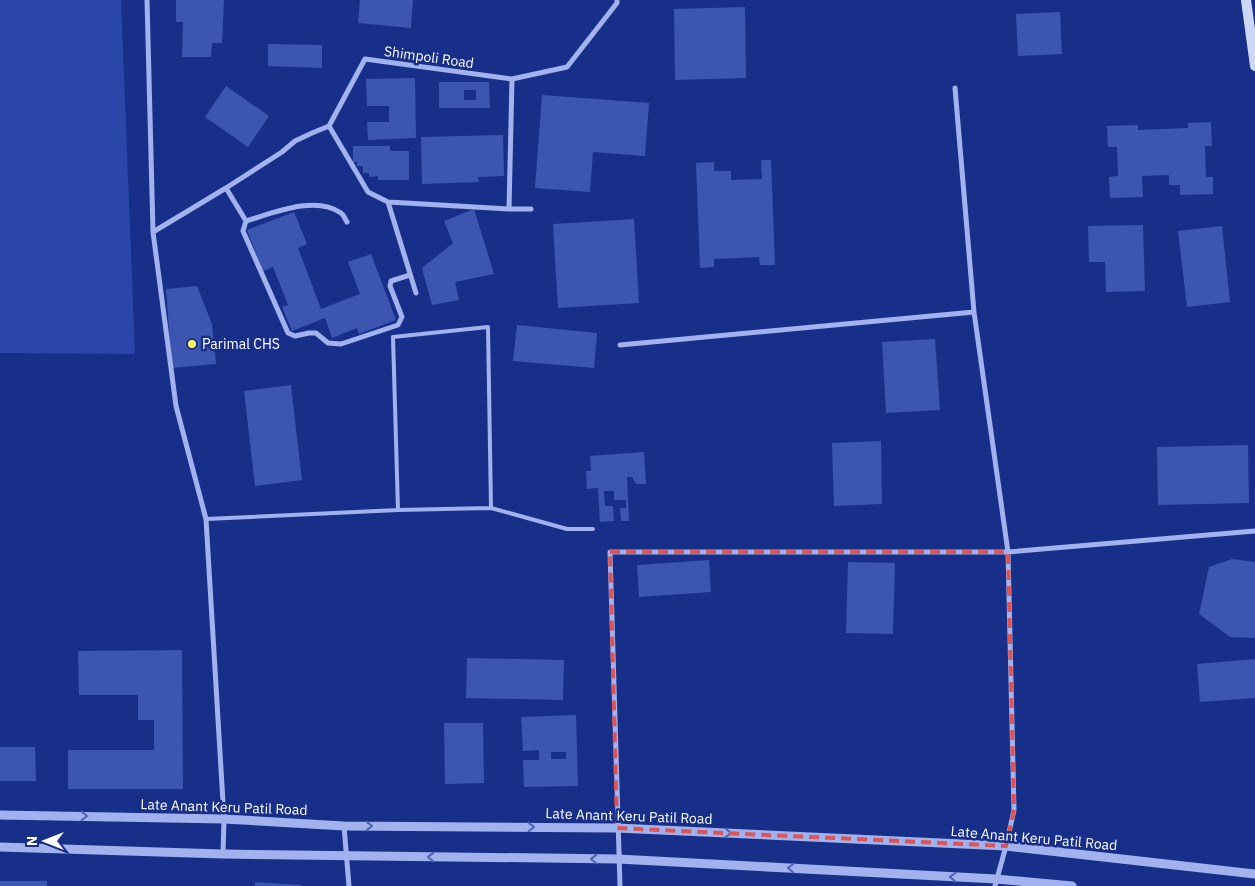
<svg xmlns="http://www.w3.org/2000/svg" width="1255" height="886" font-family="'IBM Plex Sans',sans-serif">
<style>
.green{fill:#2a46a8}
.building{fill:#3c55b1;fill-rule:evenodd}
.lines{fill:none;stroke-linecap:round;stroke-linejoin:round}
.service{stroke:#a1b2ee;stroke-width:4}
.minor{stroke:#a1b2ee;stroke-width:5}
.tertiary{stroke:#a1b2ee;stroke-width:9}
.secondary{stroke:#ced7fa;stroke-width:10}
.oneway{stroke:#4f63b2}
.marked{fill:none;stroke:#de5353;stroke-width:4;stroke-dasharray:10 6;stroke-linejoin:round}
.poi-dot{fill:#fff65e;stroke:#182f8a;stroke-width:2}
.labels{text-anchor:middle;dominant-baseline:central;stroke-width:5;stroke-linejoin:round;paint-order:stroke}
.street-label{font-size:14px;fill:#fff;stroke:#182f8a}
.poi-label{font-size:14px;fill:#fff;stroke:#182f8a;text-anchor:start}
</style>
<rect width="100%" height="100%" fill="#182f8a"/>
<path class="green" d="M0,0H121L135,354L0,353Z"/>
<path class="building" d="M176,0H224L222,43H212L211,57H182L183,22H176Z
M360,0H413L411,28L358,23Z
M745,7L746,78L675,80L674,9Z
M1060,12L1062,54L1018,56L1016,14Z
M268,44L322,45V68L268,66Z
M415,78L416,138L368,140L367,122H389V106H367L366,79Z
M439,82H489L490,108H439ZM464,90H476V100H464Z
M226,86L269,116L248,147L205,117Z
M542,95L649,103L645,156L593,152L590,192L535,188Z
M1211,122L1212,146H1205L1206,177H1213V194L1180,195V185H1169V175L1142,176L1143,197L1110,198L1109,177L1118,176L1117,147H1108L1107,126L1138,125V130L1188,128V123Z
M503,135L504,176L478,177L479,182L422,184L421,137Z
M353,146H390V151H409V180H378V176L369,177V173H363V166H357V162H353Z
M761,160H771L775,265H760L759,257L714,259V267L700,268L696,163L714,162V171H731V180L762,179Z
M474,209L494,274L455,282L459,300L432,305L422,268L453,243L444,221Z
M294,212L307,244L298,248L321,309L360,294L348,262L371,254L396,320L359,334L357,328L332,338L325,318L292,331L282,307L288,305L273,267L263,271L247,230Z
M634,219L639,303L558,308L553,224Z
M1143,225L1145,291L1106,292L1105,262H1089L1088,226Z
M1222,226L1230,302L1187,307L1178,231Z
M197,286L212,324L216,364L172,368L166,289Z
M517,325L597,333L594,368L513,361Z
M935,339L940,410L886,413L882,342Z
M291,385L302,480L255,486L244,391Z
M881,441L882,504L834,506L832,443Z
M1248,445L1249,503L1158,505L1157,447Z
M644,452L646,484H636L632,477H627L629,521H621L620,508H626V500H614V491H604L605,506H613L614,521L600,522L598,488L587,489L586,471H591L590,456Z
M1232,559L1255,562V638L1230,637L1199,614L1209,567Z
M709,560L711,592L639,597L637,565Z
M848,562L895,563L893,634L846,633Z
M182,650L183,789H68V750H154V720H138V695H79L78,651Z
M467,658L564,660L563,700L466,698Z
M1255,659V698L1200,702L1197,664Z
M576,715L578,786L524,787L523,760H539V750L523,751L521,717ZM551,752H566V759H551Z
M444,723H483L484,783L445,784Z
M0,747H35L36,781H0Z
M0,881H47V886H0Z
M255,882L301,885V886H255Z"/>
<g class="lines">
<path class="service" d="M491,508L567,529H593
M206,519L398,510L491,508L488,327L393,337L398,510"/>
<path class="minor" d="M147,0L153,232L176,406L206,519L224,819L223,854
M955,88L974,312L1008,552L1014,810L1006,846L995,886
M329,126L368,192L388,202L509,209L512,79
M226,188L246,221L243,231L288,333L295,336L309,333H316L328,343L341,344L398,325L402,317L390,286L391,281L410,275
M388,202L416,293
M509,209H531
M246,221C273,213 315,195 341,213C344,215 345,219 347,222
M153,232L226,188L282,152L295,141L312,133L329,126L365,59L512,79L567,67L617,3V0
M620,345L974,312
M344,826L349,886
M620,886L610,552H1008L1255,531"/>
<path class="tertiary" d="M0,815L224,819L344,826L617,828L1006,846L1255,874
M0,847L223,854L618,859L996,879L1072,886"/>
<path class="secondary" d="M1246,0L1255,66"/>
</g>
<defs><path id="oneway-chevron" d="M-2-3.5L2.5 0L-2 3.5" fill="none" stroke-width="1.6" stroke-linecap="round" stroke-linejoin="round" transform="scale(1.25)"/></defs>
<g class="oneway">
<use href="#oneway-chevron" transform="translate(84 816) rotate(1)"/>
<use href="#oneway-chevron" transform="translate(369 826)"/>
<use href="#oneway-chevron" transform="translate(531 827)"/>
<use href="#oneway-chevron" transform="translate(728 833) rotate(3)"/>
<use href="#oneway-chevron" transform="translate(431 857) rotate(-179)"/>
<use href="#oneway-chevron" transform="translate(594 859) rotate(-179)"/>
<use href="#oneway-chevron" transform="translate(791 868) rotate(-177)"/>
<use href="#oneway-chevron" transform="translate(953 877) rotate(-177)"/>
</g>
<path class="marked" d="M610,552H1008L1014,810L1006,846L617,828Z"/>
<circle class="poi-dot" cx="192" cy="344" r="5"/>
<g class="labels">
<g class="street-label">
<text transform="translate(429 57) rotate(8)">Shimpoli Road</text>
<text transform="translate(224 807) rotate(2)">Late Anant Keru Patil Road</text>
<text transform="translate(629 816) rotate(2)">Late Anant Keru Patil Road</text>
<text transform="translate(1034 838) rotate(5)">Late Anant Keru Patil Road</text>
</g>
<g class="poi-label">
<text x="202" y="344">Parimal CHS</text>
</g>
</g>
<g transform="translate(45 841) rotate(270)" stroke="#182f8a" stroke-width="4" paint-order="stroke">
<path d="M0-4L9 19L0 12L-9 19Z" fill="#ffffff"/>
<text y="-8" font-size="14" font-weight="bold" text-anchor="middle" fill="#ffffff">N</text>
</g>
</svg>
